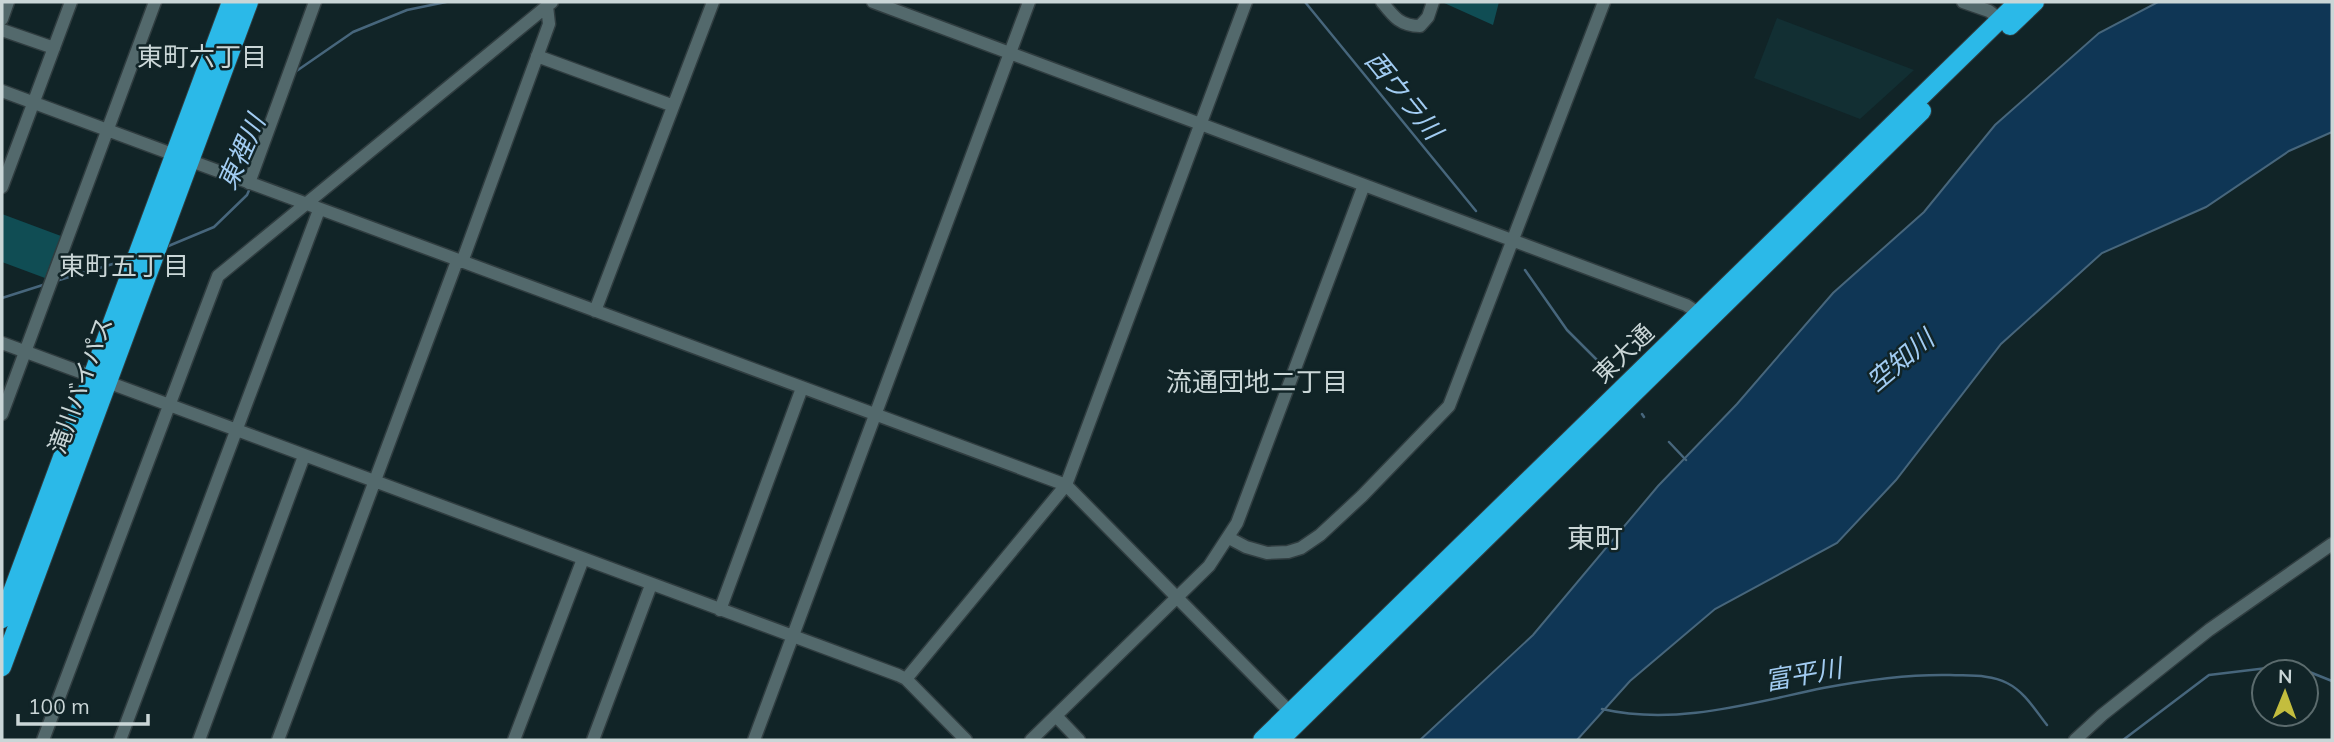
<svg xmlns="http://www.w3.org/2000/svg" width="2334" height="742" font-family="Mulish,'Noto Sans JP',sans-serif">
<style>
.built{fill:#122f33}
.green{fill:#104d54}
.water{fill:#0f3655;stroke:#47667c;stroke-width:2}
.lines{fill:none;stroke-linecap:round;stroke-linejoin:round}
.stream{stroke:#47667c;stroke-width:2.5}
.minor-casing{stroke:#303d40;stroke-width:15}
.highway-casing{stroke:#303d40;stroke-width:20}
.minor{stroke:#53696c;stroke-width:12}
.highway{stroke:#2bb9e8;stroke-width:18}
.labels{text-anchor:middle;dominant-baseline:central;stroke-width:5;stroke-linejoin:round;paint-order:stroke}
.street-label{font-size:24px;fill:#cad6d7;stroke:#112427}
.neighbourhood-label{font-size:26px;fill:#cad6d7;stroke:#112427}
.water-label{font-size:26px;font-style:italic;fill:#a2ccf2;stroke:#112427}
.quarter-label{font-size:28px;fill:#cad6d7;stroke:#112427}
</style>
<rect width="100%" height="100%" fill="#112427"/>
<path class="built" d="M1777,18L1914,70L1860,119L1754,78Z"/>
<path class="green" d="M1442,2H1499L1493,25Z
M2,214L61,236L45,278L2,262Z"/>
<path class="water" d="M2158,2H2332V132L2289,151L2206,207L2102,253L2001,344L1896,480L1837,543L1715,609L1630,681L1577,740H1420L1533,635L1658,486L1737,404L1833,293L1924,212L1995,125L2099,33Z"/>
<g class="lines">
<path class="stream" d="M1305,2L1476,211
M295,72L353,32L407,10L446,2
M166,247L214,227L247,195L250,188
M1525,270L1567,330L1608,371
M56,281L126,260
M2,298L46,284
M1642,414L1644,417
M1669,442L1686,460
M1602,709C1676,726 1751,703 1823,688C1865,680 1907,674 1950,675C1969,676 1990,674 2007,683C2025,692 2035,710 2047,725
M2123,740L2209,675L2292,665L2332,681"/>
<g class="minor-casing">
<path id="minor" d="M873,2L1686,305L1703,316
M1382,2C1393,16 1400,26 1420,26L1428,17L1433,2
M1963,2L1989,11L2006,24
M2,19L8,2
M2,30L54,48
M537,56L671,105
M2,91L1066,485L1294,716
M249,183L315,2
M2,187L71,2
M462,262L549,24L547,6
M595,311L713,2
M2,343L898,675L906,679L966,740
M2,414L155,2
M1229,538L1246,547L1267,553L1288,552L1301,548L1320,535L1362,496L1449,406L1604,2
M720,610L802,388
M906,679L1066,485L1246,2
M1056,716L1079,740
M43,740L218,276L552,2
M120,740L319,210
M199,740L304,456
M278,740L457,261
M514,740L583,559
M593,740L651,585
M754,740L1029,2
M1031,740L1209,566L1237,523L1364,185
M2075,740L2102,715L2209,630L2332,544"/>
</g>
<g class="highway-casing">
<path id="highway" d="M2010,26L2035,2
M2,619L231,2
M2,667L249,2
M1262,740L2018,2
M1280,740L1922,111"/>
</g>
<use href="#minor" class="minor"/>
<use href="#highway" class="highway"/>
</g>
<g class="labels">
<g class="street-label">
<text transform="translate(1623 353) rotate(-44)">東大通</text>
<text transform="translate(80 385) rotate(-70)">滝川バイパス</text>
</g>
<g class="neighbourhood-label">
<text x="202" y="56">東町六丁目</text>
<text x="124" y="265">東町五丁目</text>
<text x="1257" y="381">流通団地二丁目</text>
</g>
<g class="water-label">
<text transform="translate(1404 95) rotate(51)">西ウラ川</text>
<text transform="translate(241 152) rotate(-66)">東裡川</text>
<text transform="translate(1900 360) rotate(-40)">空知川</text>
<text transform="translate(1803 674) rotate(-10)">富平川</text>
</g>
<g class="quarter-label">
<text x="1595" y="537">東町</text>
</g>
</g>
<rect width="2334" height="742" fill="none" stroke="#cad6d7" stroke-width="7"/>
<g transform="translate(2285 693) rotate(1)"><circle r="33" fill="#112427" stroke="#5b6b6d" stroke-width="2"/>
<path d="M0-5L12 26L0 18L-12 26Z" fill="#c3bd3e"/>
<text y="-10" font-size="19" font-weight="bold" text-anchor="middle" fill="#cad6d7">N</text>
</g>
<path d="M18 714v10h130v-10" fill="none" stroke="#cad6d7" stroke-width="3.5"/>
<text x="28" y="714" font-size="21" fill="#cad6d7" stroke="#112427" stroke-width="5" paint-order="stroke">100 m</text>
</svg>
